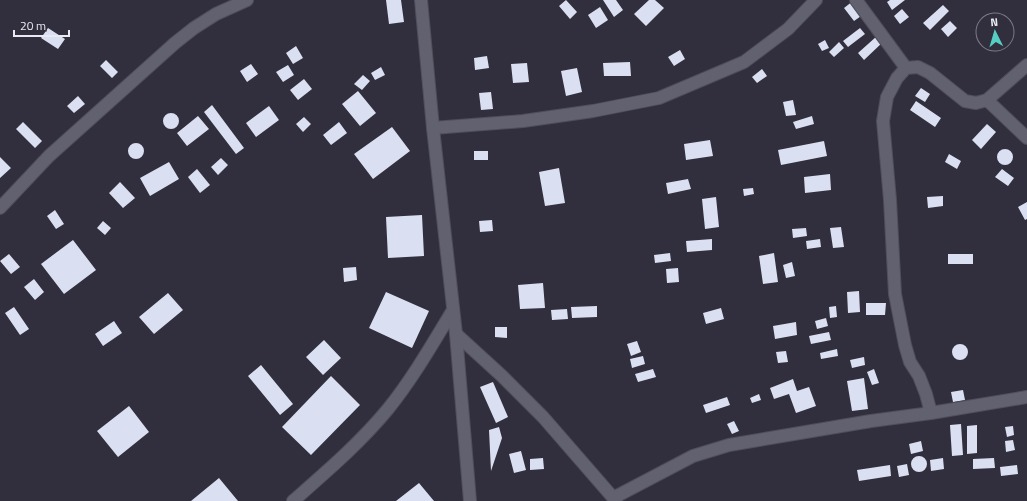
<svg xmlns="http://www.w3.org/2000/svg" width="1027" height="501" font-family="'Titillium Web',sans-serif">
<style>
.building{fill:#dae0f2}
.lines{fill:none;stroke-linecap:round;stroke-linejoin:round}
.street-casing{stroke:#4f4e5a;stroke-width:14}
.secondary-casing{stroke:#4f4e5a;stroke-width:14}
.street{stroke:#626170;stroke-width:12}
.secondary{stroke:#626170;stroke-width:12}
</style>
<rect width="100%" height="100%" fill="#312f3d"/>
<path class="building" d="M386,0H401L404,22L389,24Z
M566,0L577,12L570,19L559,6Z
M603,0H616L623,10L614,17Z
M649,0H655L664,8L646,26L634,14Z
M890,0H905L892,10L887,2Z
M853,1L864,14L854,21L844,8Z
M943,5L949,11L930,30L923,23Z
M600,7L608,20L596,28L588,15Z
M902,9L909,17L900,24L894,16Z
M950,21L957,28L948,37L941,29Z
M48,28L65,39L58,49L41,38Z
M860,28L865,34L848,47L843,41Z
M877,36L883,42L864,60L858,53Z
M825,40L829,48L822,51L818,44Z
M839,42L844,48L834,57L829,52Z
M296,46L303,58L293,64L286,53Z
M680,50L685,59L674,66L668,57Z
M487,56L489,68L475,70L474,58Z
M106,60L118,72L112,78L100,66Z
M630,62L631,76H604L603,63Z
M527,63L529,82L513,83L511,64Z
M251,64L258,74L247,82L240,71Z
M288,65L294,75L283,82L276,72Z
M381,67L385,75L375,80L371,73Z
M577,68L582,92L566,96L561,71Z
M762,69L767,76L757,83L752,77Z
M363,75L370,81L362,90L354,84Z
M304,79L312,89L298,100L290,90Z
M921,88L930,94L925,102L915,96Z
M358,91L376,113L360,126L342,104Z
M491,92L493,109L481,110L479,93Z
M78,96L85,104L74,113L67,106Z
M793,100L796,115L786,116L783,102Z
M916,101L941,118L935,127L910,110Z
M212,105L244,148L236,154L204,112Z
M269,106L279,120L256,137L246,123Z
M163 121a8 8 0 1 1 16 0a8 8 0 1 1-16 0Z
M198,116L209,129L187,146L177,133Z
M812,116L814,124L796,129L793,122Z
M304,117L311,124L303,132L296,124Z
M23,122L42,141L35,148L16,129Z
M339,122L347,133L331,145L323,135Z
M987,124L996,132L981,149L972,140Z
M392,127L410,151L373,179L354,154Z
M710,140L713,156L686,160L684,144Z
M824,141L827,156L781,165L778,150Z
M128 151a8 8 0 1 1 16 0a8 8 0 1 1-16 0Z
M997 157a8 8 0 1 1 16 0a8 8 0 1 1-16 0Z
M474,151H488V160H474Z
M949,154L961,161L957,169L945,162Z
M0,157L11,168L0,178Z
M221,158L228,165L218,175L211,167Z
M169,162L179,179L150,196L140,178Z
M559,168L565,203L545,206L539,172Z
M197,169L210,185L200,193L188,177Z
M1002,169L1014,178L1008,186L995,177Z
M830,174L831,190L805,193L804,177Z
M688,179L691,189L668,194L666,183Z
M120,182L135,198L123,208L109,193Z
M753,188L754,194L744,196L743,189Z
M943,196V206L928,208L927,197Z
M716,197L719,227L705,229L702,199Z
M1027,202V219L1025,220L1018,207Z
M55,210L64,224L56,229L47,216Z
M422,215L424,256L388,258L386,217Z
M492,220L493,231L480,232L479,221Z
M103,221L111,228L105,235L97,228Z
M841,227L844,247L833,248L830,228Z
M806,228L807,236L793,238L792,229Z
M712,239V250L687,252L686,241Z
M820,239L821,247L807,249L806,241Z
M73,240L96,270L64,294L41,264Z
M670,253L671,261L655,263L654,255Z
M774,253L778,282L763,284L759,256Z
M9,254L20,267L11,274L0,261Z
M948,254H973V264H948Z
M792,262L795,276L786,278L783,265Z
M356,267L357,280L344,282L343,268Z
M678,268L679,282L667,283L666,269Z
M34,279L44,292L35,300L24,287Z
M543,283L545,308L520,309L518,285Z
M859,291L860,312L848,313L847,292Z
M386,292L429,311L412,348L369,328Z
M168,293L183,310L154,334L139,317Z
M866,303H886L885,315H866Z
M597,306V317L572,318L571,307Z
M836,306L837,317L830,318L829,307Z
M14,307L29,329L20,335L5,313Z
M721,308L724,319L706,324L703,313Z
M567,309L568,319L552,320L551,310Z
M826,318L828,326L817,329L815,321Z
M114,321L122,333L103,346L95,334Z
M796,322L797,335L775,339L773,326Z
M495,327H507V338L495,337Z
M829,332L831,340L811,344L809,336Z
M324,340L341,358L323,375L306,357Z
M637,341L641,352L631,356L627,344Z
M952 352a8 8 0 1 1 16 0a8 8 0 1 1-16 0Z
M837,349L838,356L821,359L820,353Z
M786,351L788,362L778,363L776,352Z
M643,356L645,364L632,368L630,359Z
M864,357L865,365L852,368L850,360Z
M261,365L293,404L280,415L248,376Z
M653,369L656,377L638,382L635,374Z
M874,369L879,383L872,385L867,372Z
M331,376L360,405L311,455L282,427Z
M864,378L868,409L852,411L847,381Z
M793,379L797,391L809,387L816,406L796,413L789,394L774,399L770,388Z
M493,382L508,417L496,423L480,387Z
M963,390L965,400L953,402L951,392Z
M759,394L761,400L752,403L750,398Z
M727,397L730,405L706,413L703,405Z
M129,406L149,432L118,457L97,431Z
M734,421L739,431L732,434L727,424Z
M961,424L963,455L952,456L950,425Z
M977,425V453L967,454V426Z
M1013,426L1014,435L1007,437L1005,427Z
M499,427L502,438L491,471L489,430Z
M1013,440L1015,450L1006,452L1005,441Z
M921,441L923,451L911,454L909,444Z
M521,451L526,470L514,473L509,454Z
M911 464a8 8 0 1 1 16 0a8 8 0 1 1-16 0Z
M543,458L544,469L530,470V459Z
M943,458L944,469L931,471L930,460Z
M994,458L995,468L973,469V459Z
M907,464L909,475L899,477L897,466Z
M890,465L891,476L859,481L857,470Z
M1017,465L1018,474L1001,476L1000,467Z
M219,478L238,501H191Z
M419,483L434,501H396Z"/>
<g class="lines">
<g class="street-casing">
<path id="street" d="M856,0L906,68
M987,100L1027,138
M433,128L523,121L593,111L659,98L744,62L788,29L816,0
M0,208L49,156L175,43L194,28L216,14L247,0
M456,334L502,376L543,417L616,501
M931,413L1027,397
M613,498L693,456L729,445L871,421L931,413L926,394L919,376L910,362L905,345L895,294L890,200L883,121L887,97L897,78L906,68L918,67L930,73L965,101L976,103L987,100L1027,65
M293,501C326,472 360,443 388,409C413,378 433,343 453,310"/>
</g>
<g class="secondary-casing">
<path id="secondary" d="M421,0L433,128L456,334L470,501"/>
</g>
<use href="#street" class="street"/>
<use href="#secondary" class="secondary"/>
</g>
<g transform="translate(995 32) rotate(355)"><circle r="19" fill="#312f3d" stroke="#7b7a86"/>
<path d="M0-3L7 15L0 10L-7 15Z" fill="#56cec3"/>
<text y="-6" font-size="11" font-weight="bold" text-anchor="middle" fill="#eaeaf3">N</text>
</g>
<path d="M14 30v6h55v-6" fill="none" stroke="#eaeaf3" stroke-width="2"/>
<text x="20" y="30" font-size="12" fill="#eaeaf3" stroke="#312f3d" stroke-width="3" paint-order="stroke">20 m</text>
</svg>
